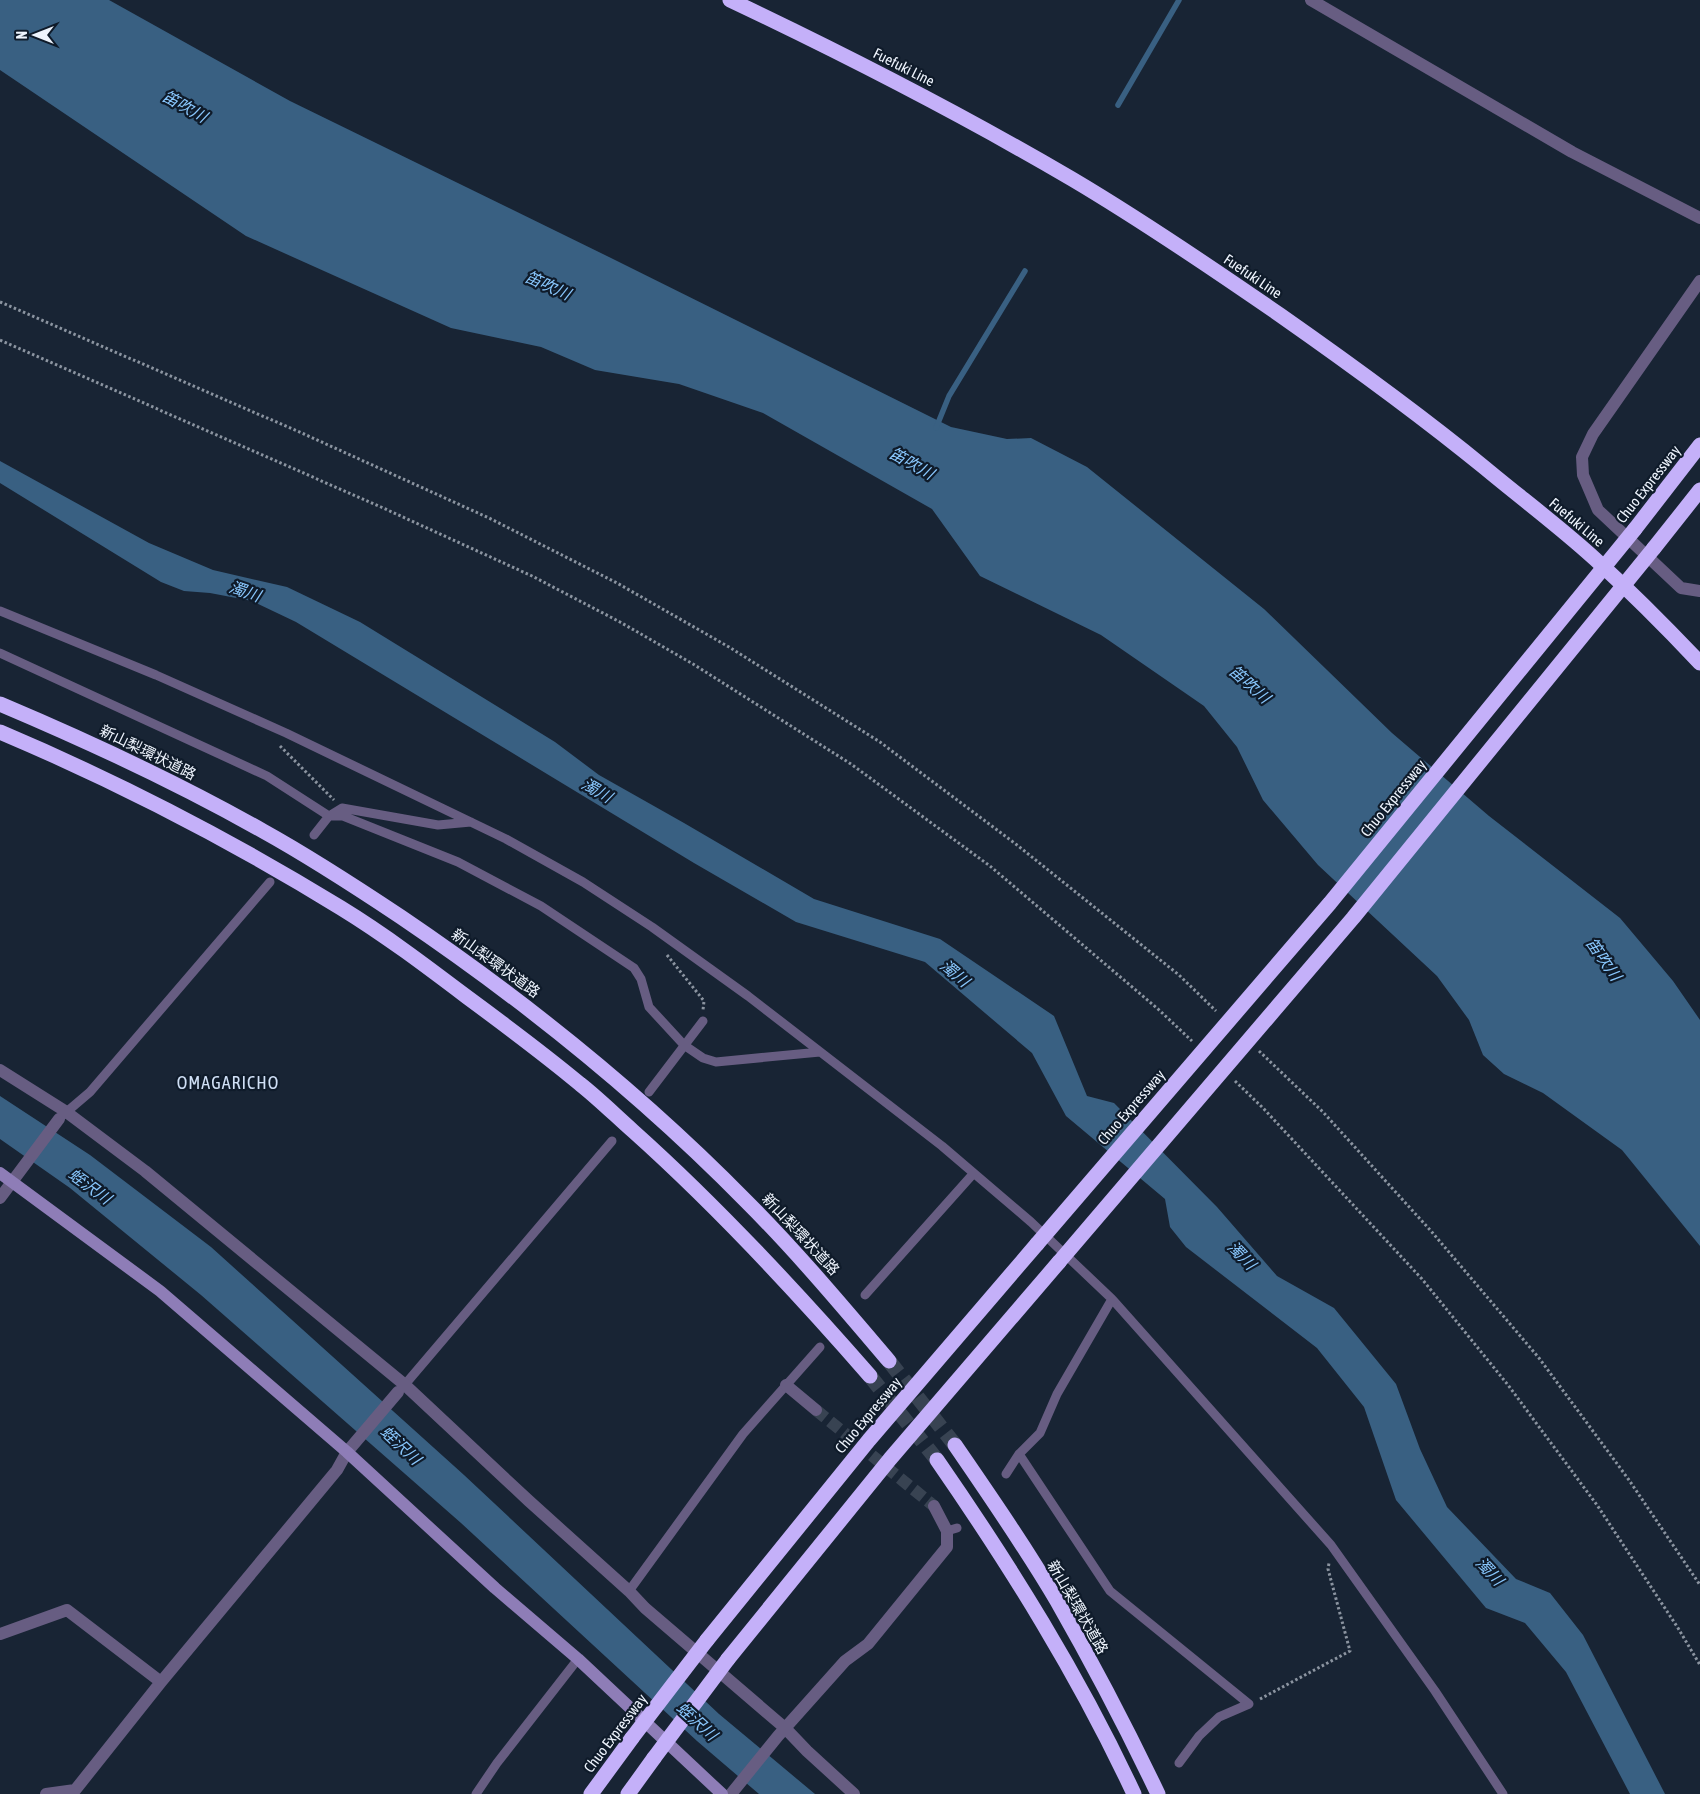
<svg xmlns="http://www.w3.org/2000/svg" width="1700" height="1794" font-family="'Asap Condensed','Noto Sans JP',sans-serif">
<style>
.water{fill:#396082}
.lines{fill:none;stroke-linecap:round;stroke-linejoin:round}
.stream{stroke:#396082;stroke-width:5.5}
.street-tunnel{stroke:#384352;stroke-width:12;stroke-dasharray:12 6;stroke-linecap:butt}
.highway-tunnel{stroke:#384352;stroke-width:15;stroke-dasharray:15 8;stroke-linecap:butt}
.path{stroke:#8b94a0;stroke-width:3;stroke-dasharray:2.5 2.5;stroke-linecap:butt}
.lane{stroke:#675d82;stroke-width:9}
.street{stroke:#675d82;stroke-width:12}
.secondary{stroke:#8e7db7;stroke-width:12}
.highway{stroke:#c4b0f9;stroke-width:15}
.highway-bridge{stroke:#c4b0f9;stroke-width:15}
.labels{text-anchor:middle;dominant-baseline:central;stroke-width:4.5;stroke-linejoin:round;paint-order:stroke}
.street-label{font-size:15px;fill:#eef4fd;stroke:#0f1b2a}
.water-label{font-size:16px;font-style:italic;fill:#88c6fc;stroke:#0f1b2a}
.quarter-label{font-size:18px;letter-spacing:1px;fill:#d0e0f6;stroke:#0f1b2a}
</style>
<rect width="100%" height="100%" fill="#182434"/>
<path class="water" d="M0,0H109L290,101L609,257L951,427L1007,439L1031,438L1087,467L1264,609L1392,733L1489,816L1620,918L1673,981L1700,1020V1246L1622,1150L1543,1093L1504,1074L1483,1055L1469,1020L1437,976L1318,865L1263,800L1237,747L1204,706L1101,635L980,576L932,509L763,413L679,384L595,370L541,347L451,328L246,236L0,70Z
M0,461L149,543L213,570L287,587L360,622L555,742L599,775L684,823L814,899L940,939L1054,1016L1087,1096L1114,1103L1217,1207L1277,1276L1334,1308L1396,1384L1420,1449L1447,1507L1516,1579L1550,1593L1583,1635L1665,1794H1630L1566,1672L1525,1623L1486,1608L1396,1500L1364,1407L1317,1348L1186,1247L1170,1227L1165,1199L1066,1116L1032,1053L925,962L796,922L694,863L296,622L252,601L210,593L184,591L161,582L0,483Z
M0,1096L90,1155L211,1247L464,1475L719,1714L815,1794H759L697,1741L461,1523L201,1295L70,1188L0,1139Z"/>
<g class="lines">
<path class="stream" d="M1118,105L1179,0
M936,428L949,396L1025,271"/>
<path class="street-tunnel" d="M816,1410L934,1506"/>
<path class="highway-tunnel" d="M889,1361L955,1445
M870,1376L937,1460"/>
<path class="path" d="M0,302L304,434L489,518L617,583L729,647L880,742L1017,845L1179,975L1216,1011
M0,340L381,507L532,576L620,622L693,664L851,764L990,866L1158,1009L1192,1041
M280,746L334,800
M667,955L704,1001L703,1010
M1259,1051L1323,1112L1431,1231L1539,1358L1629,1480L1700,1585
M1235,1081L1263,1108L1422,1279L1508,1385L1597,1505L1678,1628L1700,1665
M1260,1699L1350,1651L1328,1569L1329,1563"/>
<path class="lane" d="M0,611L156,675L286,733L506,839L583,882L652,927L748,996L942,1146L1031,1222L1112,1299L1331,1545L1435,1691L1503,1794
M0,653L267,776L329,816H343L458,862L541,906L634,968L641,979L649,1007L684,1045L703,1058L716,1062L820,1052
M314,835L329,816L342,808L438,825L471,822
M649,1092L703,1021
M63,1115L90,1092L270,882
M865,1295L973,1174
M402,1388L612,1141
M1019,1454L1110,1591L1249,1704L1219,1717L1199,1736L1179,1763
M1006,1474L1019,1454L1040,1433L1057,1394L1112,1299
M947,1531L957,1528
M629,1591L743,1434L820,1347
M476,1794L497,1763L578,1659"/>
<path class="street" d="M1311,0L1572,152L1700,218
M1700,281L1593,434L1582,457L1583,475L1598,510L1681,588L1700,591
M0,1070L65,1111L145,1171L405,1385L529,1501L629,1591L645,1608L785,1728L807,1751L854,1794
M0,1198L59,1119
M786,1385L816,1410
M0,1634L67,1610L161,1682
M46,1794L75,1790
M72,1794L161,1682L337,1470L347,1452L398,1392
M731,1794L778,1736L845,1661L868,1644L947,1547V1531L934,1506"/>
<path class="secondary" d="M0,1173L160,1291L347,1452L495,1588L578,1659L722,1794"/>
<path class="highway" d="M730,0C846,55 961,114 1072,179C1143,221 1212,268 1280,315C1350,364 1419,414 1485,468C1521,498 1560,527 1595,559C1631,592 1666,627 1700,663
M1635,529L1700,445
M1654,548L1700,490
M0,704C90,742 178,783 263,831C310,857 356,887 401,917C525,1001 642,1095 747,1202C797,1252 843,1307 889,1361
M0,732C118,782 232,841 341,908C385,935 426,966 467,997C505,1025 544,1054 580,1084C599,1099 616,1116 633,1131C718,1207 795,1290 870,1376
M955,1445C990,1496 1026,1548 1057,1601C1093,1664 1127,1729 1158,1794
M937,1460C1011,1567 1079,1676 1134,1794
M707,1640L869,1440L1037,1244
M728,1659L890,1459L1059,1262
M591,1794L632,1738
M628,1794L654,1758"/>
<path class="highway-bridge" d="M1037,1244L1330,903L1635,529
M1059,1262L1353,918L1654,548
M632,1738L707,1640
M654,1758L728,1659"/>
</g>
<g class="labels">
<g class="street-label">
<text transform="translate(904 67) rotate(27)">Fuefuki Line</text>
<text transform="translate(1253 276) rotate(34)">Fuefuki Line</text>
<text transform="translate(1648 484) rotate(-52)">Chuo Expressway</text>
<text transform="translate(1577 522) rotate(40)">Fuefuki Line</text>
<text transform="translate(148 752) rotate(26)">新山梨環状道路</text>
<text transform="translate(1393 798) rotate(-51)">Chuo Expressway</text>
<text transform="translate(496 963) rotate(36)">新山梨環状道路</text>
<text transform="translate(1131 1107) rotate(-49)">Chuo Expressway</text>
<text transform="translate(801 1234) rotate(47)">新山梨環状道路</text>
<text transform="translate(868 1415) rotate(-50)">Chuo Expressway</text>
<text transform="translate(1078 1607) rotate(60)">新山梨環状道路</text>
<text transform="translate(615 1733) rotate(-53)">Chuo Expressway</text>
</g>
<g class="water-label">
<text transform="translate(185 106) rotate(29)">笛吹川</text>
<text transform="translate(548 285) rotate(24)">笛吹川</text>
<text transform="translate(912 463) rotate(29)">笛吹川</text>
<text transform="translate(245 591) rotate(19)">濁川</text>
<text transform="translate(1250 684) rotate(41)">笛吹川</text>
<text transform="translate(597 790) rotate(30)">濁川</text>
<text transform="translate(1604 959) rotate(55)">笛吹川</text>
<text transform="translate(955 973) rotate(40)">濁川</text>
<text transform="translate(90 1186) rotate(36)">蛭沢川</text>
<text transform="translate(1242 1255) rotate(46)">濁川</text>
<text transform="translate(401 1445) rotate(43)">蛭沢川</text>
<text transform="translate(1490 1571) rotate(47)">濁川</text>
<text transform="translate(697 1721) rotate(42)">蛭沢川</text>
</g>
<g class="quarter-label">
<text x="228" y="1082">OMAGARICHO</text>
</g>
</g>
<g transform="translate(35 35) rotate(270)" stroke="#0f1b2a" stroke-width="4" paint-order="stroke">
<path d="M0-4L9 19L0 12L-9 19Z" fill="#eef4fd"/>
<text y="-8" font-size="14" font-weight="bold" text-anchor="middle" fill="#eef4fd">N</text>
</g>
</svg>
